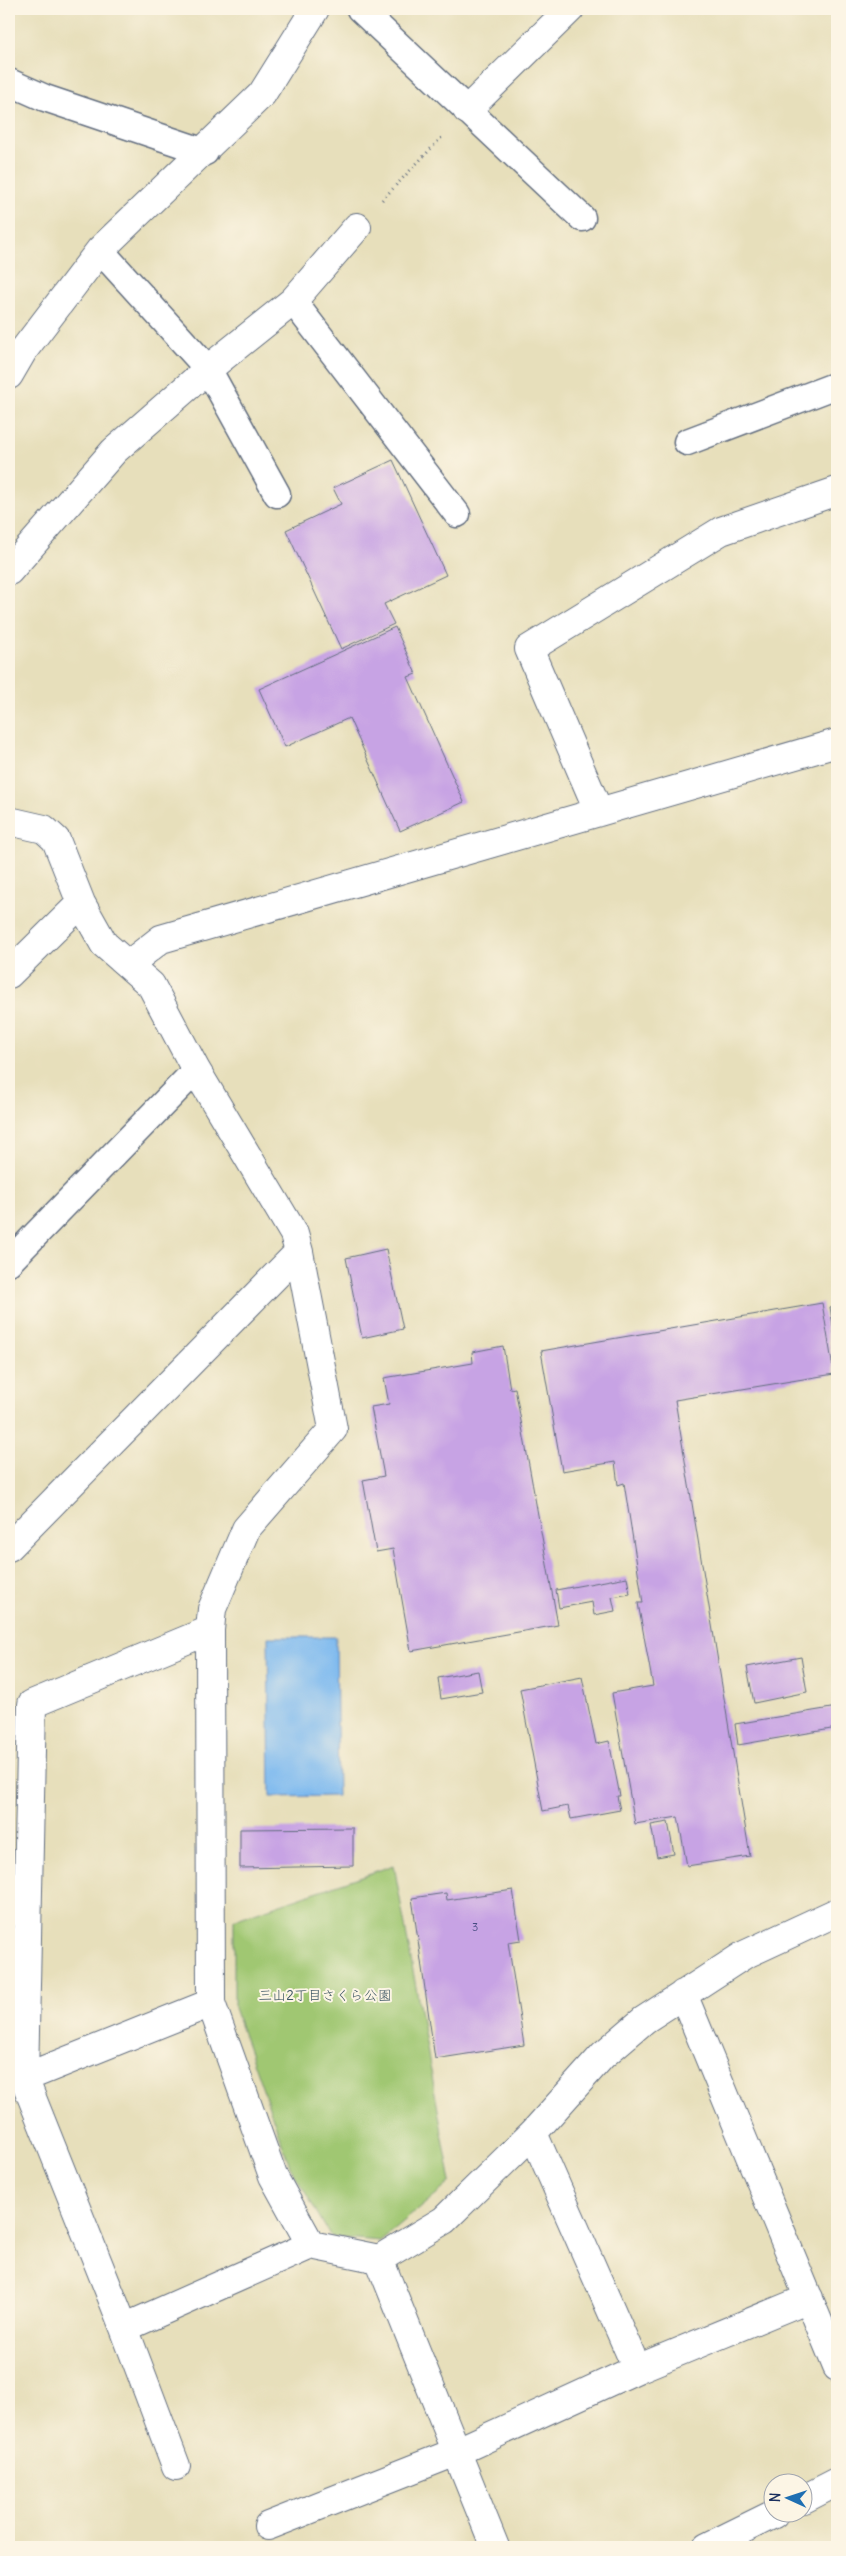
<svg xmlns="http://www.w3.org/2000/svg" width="846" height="2556" font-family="Delius,'Klee One',sans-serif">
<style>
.green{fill:#a0c772;stroke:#5e7b68}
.water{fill:#7db9ef;stroke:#4c74a6}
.building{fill:#c7a3e4}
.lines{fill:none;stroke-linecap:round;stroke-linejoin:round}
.service-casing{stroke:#626d7f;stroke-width:29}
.minor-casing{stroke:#626d7f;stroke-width:30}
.path{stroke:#626d7f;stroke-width:3;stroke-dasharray:1 4;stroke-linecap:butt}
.service{stroke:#fff;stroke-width:26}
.minor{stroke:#fff;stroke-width:28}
.labels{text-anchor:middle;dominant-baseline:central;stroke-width:4;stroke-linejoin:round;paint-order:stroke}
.number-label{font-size:11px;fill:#464c80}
.park-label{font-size:14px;fill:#3c5563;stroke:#fcf5e5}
</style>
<rect width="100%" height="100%" fill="#fcf5e5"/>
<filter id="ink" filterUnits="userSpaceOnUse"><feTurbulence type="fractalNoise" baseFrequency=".02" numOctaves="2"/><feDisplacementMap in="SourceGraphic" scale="10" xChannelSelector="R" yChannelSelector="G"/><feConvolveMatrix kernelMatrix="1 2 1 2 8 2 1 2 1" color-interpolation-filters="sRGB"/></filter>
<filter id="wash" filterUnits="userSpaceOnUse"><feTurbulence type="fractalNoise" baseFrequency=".0096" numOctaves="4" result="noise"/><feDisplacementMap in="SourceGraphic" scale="20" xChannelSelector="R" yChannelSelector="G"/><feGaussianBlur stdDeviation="1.12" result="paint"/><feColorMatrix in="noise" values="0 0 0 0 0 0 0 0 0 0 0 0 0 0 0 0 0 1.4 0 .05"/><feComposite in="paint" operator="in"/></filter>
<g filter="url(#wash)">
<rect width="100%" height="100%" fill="#e7dfbb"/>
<path class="green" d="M394,1865L451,2182L380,2241L331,2237L290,2166L234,2008V1920Z"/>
<path class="water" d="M268,1637H336L338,1796L270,1797Z"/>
<g id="blocks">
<path class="building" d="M393,460L446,575L384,604L394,624L341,649L286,530L341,504L333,488Z
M395,627L416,674L408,677L464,802L400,831L349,718L285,747L259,689Z
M386,1249L403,1329L362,1338L346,1258Z
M822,1303L834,1374L675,1400L750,1856L687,1866L678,1817L635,1824L612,1693L653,1686L638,1603H643L624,1483L618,1485L615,1462L562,1471L541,1351Z
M837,1305V1343H836L830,1307Z
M503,1346L510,1389L515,1388L558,1625L411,1651L393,1549L376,1552L363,1480L384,1476L371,1407L389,1404L384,1378L473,1363L472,1352Z
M627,1577L630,1594L612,1597L615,1611L594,1615L592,1602L559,1608L556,1590Z
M801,1657L807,1692L754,1703L747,1667Z
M478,1671L482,1692L441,1699L438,1678Z
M582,1677L596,1744L609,1741L620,1796H617L620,1810L571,1819L568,1806L543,1811L520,1689Z
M837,1707V1728L738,1745L735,1724Z
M668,1822L674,1854L657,1857L651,1825Z
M353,1828V1866L240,1868V1829Z
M513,1890L521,1940L508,1942L524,2045L435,2059L412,1898L446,1893L447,1900Z"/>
</g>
</g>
<g filter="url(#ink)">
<use href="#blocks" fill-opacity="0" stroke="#626d7f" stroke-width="1"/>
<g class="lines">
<g class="service-casing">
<path id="service" d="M360,9L582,218
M9,82L45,98L205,152
M100,250L208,369L277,494
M293,301L457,514
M687,442L837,385
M9,1262L196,1070"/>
</g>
<g class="minor-casing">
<path id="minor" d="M467,110L570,9
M9,375L23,351L100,250L262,94L315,9
M9,571L114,451L208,369L293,301L357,227
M599,812L529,649L721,531L837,491
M9,821L44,829L56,840L81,903L104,944L151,985L196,1070L294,1234L299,1252L333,1429L246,1529L212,1609L210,1630L211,2003L273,2176L311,2245L379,2259L444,2220L533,2133L603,2055L644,2020L744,1955L837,1912
M129,964L161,939L837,743
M9,974L81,903
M9,1547L299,1252
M683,1994L837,2367
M24,2078L211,2003
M533,2133L637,2369
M379,2259L495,2547
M124,2328L311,2245
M176,2466L124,2328L24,2078L32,1704L210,1630
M804,2499L837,2482
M268,2526L456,2452L637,2369L809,2298
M707,2547L774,2514"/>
</g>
<path class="path" d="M382,200L443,136"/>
<use href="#service" class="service"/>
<use href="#minor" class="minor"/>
</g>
</g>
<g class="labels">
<g class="number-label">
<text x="475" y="1927">3</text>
</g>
<g class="park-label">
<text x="325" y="1995">三山2丁目さくら公園</text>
</g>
</g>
<rect width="846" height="2556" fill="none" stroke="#fcf5e5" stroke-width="30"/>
<g transform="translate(788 2498) rotate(273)"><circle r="24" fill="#fcf5e5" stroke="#a2a6af"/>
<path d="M0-4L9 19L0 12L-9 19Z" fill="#1f6fb2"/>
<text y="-8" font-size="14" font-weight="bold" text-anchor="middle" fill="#1b2f5e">N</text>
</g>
</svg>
